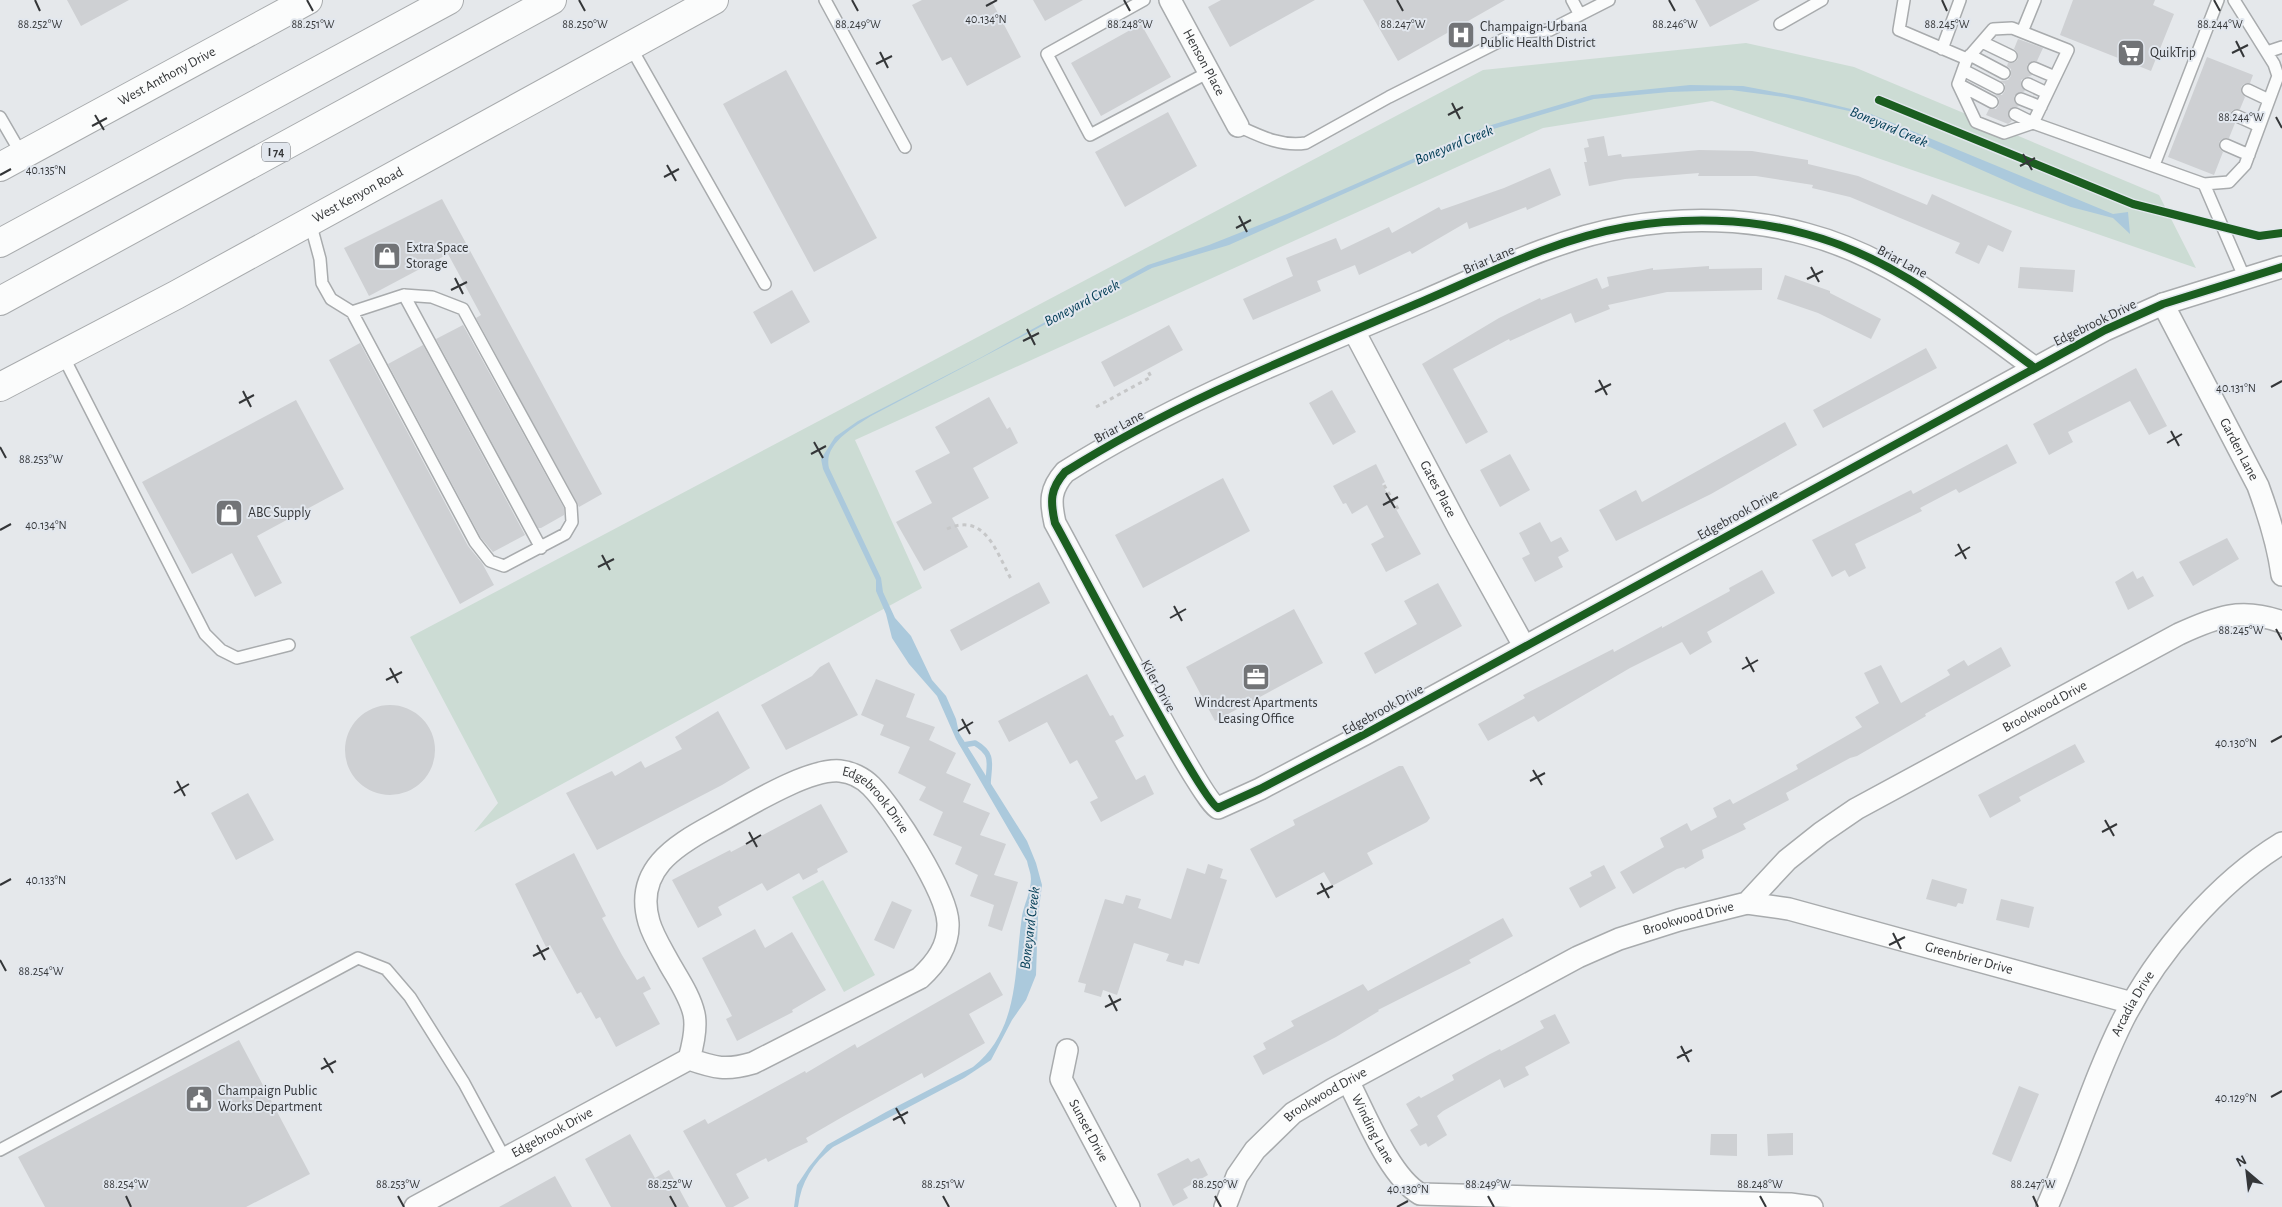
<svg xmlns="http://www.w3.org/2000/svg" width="2282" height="1207" font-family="'Alegreya Sans',sans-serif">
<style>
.green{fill:#ccdcd4}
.water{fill:#abc9dc}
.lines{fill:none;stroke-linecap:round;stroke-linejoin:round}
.stream{stroke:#abc9dc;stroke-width:5.5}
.building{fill:#ced0d3}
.service-casing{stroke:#a8abad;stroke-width:14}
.minor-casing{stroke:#a8abad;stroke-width:24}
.tertiary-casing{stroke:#a8abad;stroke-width:30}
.motorway-casing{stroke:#a8abad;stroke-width:30}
.path{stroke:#c6c7c8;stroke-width:3;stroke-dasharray:4 4;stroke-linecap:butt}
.service{stroke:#fbfcfc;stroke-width:11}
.minor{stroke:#fbfcfc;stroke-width:21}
.tertiary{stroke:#fbfcfc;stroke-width:28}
.motorway{stroke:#fbfcfc;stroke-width:28}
.cycleway-casing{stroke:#e2e7ee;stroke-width:11}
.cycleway{stroke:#1b5e20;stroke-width:8}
.ticks{fill:none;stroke:#343638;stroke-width:2}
.labels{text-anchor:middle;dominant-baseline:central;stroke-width:4;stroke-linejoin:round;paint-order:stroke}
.shield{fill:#e2e7ee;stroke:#686b6f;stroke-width:1}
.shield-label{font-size:12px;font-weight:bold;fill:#343638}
.poi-label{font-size:14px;fill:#343638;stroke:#e2e7ee;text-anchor:start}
.street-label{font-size:14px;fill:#343638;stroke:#e2e7ee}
.water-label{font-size:15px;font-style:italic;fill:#013c55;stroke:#e2e7ee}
.ticks-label{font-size:12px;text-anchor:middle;fill:#343638;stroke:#e2e7ee;stroke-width:4;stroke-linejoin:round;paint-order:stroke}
</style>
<rect width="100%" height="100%" fill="#e5e8eb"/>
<path class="green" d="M1746,43L1854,67L2159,195L2196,268L1712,101L1543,128L855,440L922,588L474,832L498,803L410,637L1483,70Z
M823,880L875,975L844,992L792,897Z"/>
<path class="water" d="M1690,85L1743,86L1802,97L1871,114L2113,214L2128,212L2130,234L2113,218L2071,207L2022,188L1849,111L1784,97L1731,90L1669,92L1594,99L1480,133L1229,245L1152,268L871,416C854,427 823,444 829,468L881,578L883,592L895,618L911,636L932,680L946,696L956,719L959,733L1027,841L1036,863L1042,885L1038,916L1036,975L1026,1000L1012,1020L991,1060L964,1078L833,1147C813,1163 801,1182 798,1207H794L797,1185L809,1167L827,1145L886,1112L973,1067C1020,1030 1014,970 1022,916C1024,905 1031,891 1031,879C1031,873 1028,867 1027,861L956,739L937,696L909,664L892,638L886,614L876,591V580L823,469L821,459L835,437L858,421L982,357L1148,265L1209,245L1287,214L1488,126L1592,95Z"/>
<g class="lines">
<path class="stream" d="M961,742L963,745L975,743C996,755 988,766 988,786"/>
</g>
<path class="building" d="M67,0H129L81,26Z
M922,0H991L1021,57L967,86L951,57L942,61L912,5Z
M1033,0H1083L1045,21Z
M1221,0H1315L1230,47L1208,7Z
M1363,0H1505L1398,61Z
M1695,0H1760L1710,27Z
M2073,0H2155L2153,5L2174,14L2151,71L2060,35Z
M1141,24L1171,77L1101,116L1071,63Z
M2018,39L2043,48L2037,61H2033L2027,65L2028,72L2032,75L2021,80V85L2025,91L2014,96V101L2019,106L2009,110V118L2012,121L2008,124L1986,115L1989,109H1996L1999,105V98L1995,95H2002L2005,91V84L2000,81L2008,80L2011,76V69L2007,66L2008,63L2015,62L2018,59L2017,52L2014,49Z
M2207,57L2253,75L2250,83L2244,84L2241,87L2242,94L2245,97L2240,109L2233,110L2230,113L2231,120L2235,123L2229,138L2222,139L2219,142L2220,149L2223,152L2214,175L2168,157Z
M786,70L877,238L814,272L723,104Z
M1168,112L1197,166L1125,207L1095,152Z
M1604,136L1608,156L1621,154L1622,157L1699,150L1752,151L1808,160V164L1858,176L1927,205L1932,194L2012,231L2003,252L1988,245L1979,264L1955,253L1960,243L1850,197L1812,188L1813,185L1756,176H1698L1699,173L1625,179L1589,186L1584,162H1587L1584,148L1589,147L1587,139Z
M1550,168L1561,195L1527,210L1526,207L1469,229L1467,222L1412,254L1410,251L1359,275L1355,265L1317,281L1321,291L1253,320L1243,299L1293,276L1286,258L1336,238L1341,250L1389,227L1392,233L1439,207L1441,210L1504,188Z
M442,199L602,494L579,507L476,318L481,315L448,254L369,296L344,248Z
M1709,266V269L1762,268V290L1667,292L1608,305L1610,309L1575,323L1571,313L1510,341L1509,339L1453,369L1488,432L1466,444L1422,364L1499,318L1540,298L1541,300L1597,278L1602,289L1609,286L1607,277L1653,268V270Z
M2020,267L2075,270L2073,292L2018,288Z
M1785,275L1830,291V293L1881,319L1871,339L1818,313L1777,299Z
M792,290L810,322L771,344L753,312Z
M463,325L564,508V515L541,528H538L436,339Z
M1169,325L1183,350L1114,387L1101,362Z
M360,343L468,546L482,563L494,585L460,604L329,360Z
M423,345L525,535L493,552L481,538L388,364Z
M1926,348L1937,368L1823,428L1813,410Z
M2136,368L2167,426L2149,435L2130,401L2068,432L2073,442L2049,455L2033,424Z
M1332,390L1356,432L1333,445L1309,403Z
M989,397L1007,429L1010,427L1018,443L973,468L989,498L952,518L968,547L924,571L896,522L932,503L915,471L950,453L935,427Z
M296,400L344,489L257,536L282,583L255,597L232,553L192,574L142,482Z
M1785,422L1797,445L1711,494L1616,541L1599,510L1636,490L1642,502Z
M2007,444L2017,463L1959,493L1956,489L1920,508L1922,511L1855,544L1866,568L1849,577L1845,570L1832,577L1812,540L1911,490L1913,494Z
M1510,454L1530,490L1500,507L1480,470Z
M1376,464L1385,482L1382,484L1421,554L1386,572L1371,544L1384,537L1367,505L1352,514L1346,503L1343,504L1333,486Z
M1223,478L1250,531L1143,588L1115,535Z
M1540,522L1551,542L1561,537L1569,551L1558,557L1563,567L1535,582L1522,558L1530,554L1519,533Z
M2227,538L2239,559L2193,586L2179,562Z
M1762,570L1775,593L1707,632L1712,642L1690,655L1682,642L1630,668L1538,722L1534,716L1488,741L1478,724L1525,698L1523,695L1613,649L1614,652L1662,626V628L1730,591L1729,588Z
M2133,571L2137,579L2143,576L2154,596L2128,610L2115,582Z
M1039,582L1050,603L961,651L950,630Z
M1438,583L1462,626L1375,674L1364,653L1417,624L1404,601Z
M1294,609L1323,663L1215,721L1186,667Z
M2001,647L2011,666L1925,714L1926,716L1857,756L1850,758L1786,793L1789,800L1743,824L1746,829L1702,850L1704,858L1685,869L1684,867L1677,869L1633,894L1620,872L1664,847L1660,838L1687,823L1691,831L1717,817L1713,808L1730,799L1733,804L1798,769L1796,765L1862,727L1855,717L1879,703L1864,673L1881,665L1901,703L1950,675L1947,670L1964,660L1968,666Z
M829,662L858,715L786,750L761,705L812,676L820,667Z
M1087,674L1110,716L1113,715L1124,736L1115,741L1136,780L1145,775L1154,794L1101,822L1090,802L1098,798L1077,760L1070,764L1047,722L1009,742L998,721Z
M876,679L915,694L906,717L935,727L929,740L956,753L946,773L971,784L963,802L990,813L980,835L1006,844L994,875L1018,882L1002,931L988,926L994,905L970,896L978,875L955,864L962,847L933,835L943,812L919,800L926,787L898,773L910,747L880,735L884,725L861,715Z
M345 750a45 45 0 1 1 90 0a45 45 0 1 1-90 0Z
M718,711L750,768L722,785L597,850L566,793L612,771L615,776L641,761L645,768L682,749L675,737Z
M2075,744L2085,762L2019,797L2021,801L1990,818L1978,795Z
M1399,766H1403L1430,818L1427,822L1367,853L1373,864L1332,886L1324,872L1276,898L1250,849L1295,825L1293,820Z
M248,793L274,840L236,860L211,813Z
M821,804L848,852L817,869L818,872L803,880L799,873L767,891L762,883L718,907L722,915L698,928L672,880L730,850L731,852Z
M574,853L606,916L602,918L622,955L637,980L644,976L651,989L643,993L660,1024L616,1047L600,1017L596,1019L581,992L577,994L550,945L546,947L515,884Z
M1208,864L1223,869L1220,878L1227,880L1199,964L1185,960L1183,966L1166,961L1169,954L1134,943L1117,995L1103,990L1101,997L1084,992L1086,984L1078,982L1105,899L1123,904L1126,895L1141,899L1138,908L1171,919L1187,868L1205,874Z
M1604,865L1616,888L1580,908L1569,888L1592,876L1590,872Z
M1932,879L1967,889L1963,904L1958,903L1956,907L1926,899Z
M2001,899L2034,907L2029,928L1996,920Z
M892,901L912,910L894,949L874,940Z
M1503,918L1513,936L1469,960L1471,963L1378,1010L1379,1011L1336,1037L1263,1075L1253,1056L1266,1049L1263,1043L1294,1026L1291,1021L1363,984L1368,991Z
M755,929L765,948L792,932L826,990L792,1010L793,1012L737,1041L726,1019L732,1016L702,958Z
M990,972L1003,995L969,1014L985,1043L924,1078L922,1073L844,1116L806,1138L808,1142L793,1149L768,1162L766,1158L736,1174L749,1198L733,1207H726L683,1131L705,1119L708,1124L805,1071L806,1073L855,1044L857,1048Z
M1555,1014L1570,1043L1525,1067L1529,1075L1504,1088L1500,1079L1443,1111L1437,1116L1447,1135L1428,1147L1426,1143L1420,1146L1410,1130L1418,1125L1406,1104L1419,1096L1421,1098L1454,1080L1452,1075L1490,1054L1500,1049L1501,1051L1544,1028L1540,1021Z
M239,1040L310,1174L246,1207H45L18,1157Z
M2019,1086L2039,1094L2011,1162L1992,1154Z
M1793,1133V1155L1768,1156L1767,1134Z
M630,1134L655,1178L669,1170L689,1207H611L585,1159Z
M1711,1134H1737V1156L1710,1155Z
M1188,1158L1191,1162L1199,1158L1208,1175L1183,1189L1188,1198L1173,1206L1157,1174Z
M555,1176L572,1207H499Z"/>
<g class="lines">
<g class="service-casing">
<path id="service" d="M825,0L905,147
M1144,0L1047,54L1090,135L1209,72
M1572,0L1580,15
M1904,0L1899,30L1967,59L1958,84L1976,122L2004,133L2033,123L2204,184L2245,279
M1780,24L1822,0
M2022,32L2035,0
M1982,42L2011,56
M630,46L765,284
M1942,49L1960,0
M2267,52L2282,47
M1970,55L2004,73
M1967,59L1993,29L2012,28L2068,50L2033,123L2015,114
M2034,68L2055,77
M1963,70L1998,88
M1958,84L1992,102
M2028,84L2047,93
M2248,90L2269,100
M2021,99L2041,107
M2237,116L2259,126
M0,117L22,155
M1238,126C1260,136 1281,147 1306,143L1389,97L1518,32L1550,30L1609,0
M2226,145L2249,155
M2154,165L2218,0
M2204,184L2229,182L2245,165L2278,76L2274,64L2234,0
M310,222L320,259L322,283L331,299L352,312L475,542L490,561L504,566L565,534L572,522L571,506L463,309L432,297L404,295L352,312
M404,295L541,548
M62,354L205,634L221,650L237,658L289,645
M0,1150L358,958L386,969L410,997L464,1083L505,1159"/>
</g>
<g class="minor-casing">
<g id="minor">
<path id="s1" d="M1170,0L1238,126"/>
<path id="s2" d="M2163,304L2258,486C2269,516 2278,544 2282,575"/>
<path id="s3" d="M1354,331L1459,529L1524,646"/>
<path d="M2035,368C1963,316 1894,257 1806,234C1749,218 1684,217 1626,227C1555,239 1487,274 1421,302C1301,353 1176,402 1065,472C1050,489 1050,501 1055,523C1074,557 1201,801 1218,808L1260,789L1365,734L2105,330L2163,304L2282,267"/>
<path id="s4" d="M1747,903L1789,909L2132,1003"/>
<path id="s5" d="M1067,1050L1061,1079L1129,1207"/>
<path id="s6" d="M1348,1081C1365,1113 1389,1176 1420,1194L1790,1204L1812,1207"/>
<path id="s7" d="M415,1207L689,1059C693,1045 697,1028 694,1014C690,996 678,979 669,963C662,950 653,936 649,922C634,871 674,846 713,825C743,809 807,768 840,771C851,772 863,778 871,786C893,808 947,892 948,923C949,946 936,963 920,978L753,1063C726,1071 715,1068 689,1059"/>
<path id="s8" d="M1225,1207L1237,1176L1255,1150L1293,1113L1333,1089L1578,957L1619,939L1679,920L1747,903L1787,860L1821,833L1856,809L2179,634C2216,617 2241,607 2282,622"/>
<path id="s9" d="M2047,1207C2074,1145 2093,1080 2123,1020C2157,953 2218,882 2282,843"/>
</g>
</g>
<g class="tertiary-casing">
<g id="tertiary">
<path id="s10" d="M0,167L308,0"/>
<path id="s11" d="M0,387L176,295L714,0"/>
</g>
</g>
<g class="motorway-casing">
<path id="motorway" d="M0,243L449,0
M0,301L552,0"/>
</g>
<path class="path" d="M1096,407L1151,377L1148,371
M1384,485L1398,509
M947,529C985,512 996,551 1011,579"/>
<use href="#service" class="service"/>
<use href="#minor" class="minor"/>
<use href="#tertiary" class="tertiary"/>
<use href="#motorway" class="motorway"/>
<g class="cycleway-casing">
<path id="cycleway" d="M1879,100L2133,204L2259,236L2282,233
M2035,368C1963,316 1894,257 1806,234C1749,218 1684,217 1626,227C1555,239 1487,274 1421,302C1301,353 1176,402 1065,472C1050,489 1050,501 1055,523C1074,557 1201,801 1218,808L1260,789L1365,734L2105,330L2163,304L2282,267"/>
</g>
<use href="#cycleway" class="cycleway"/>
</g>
<path class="ticks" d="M35,0L40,11M307,0L313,11M579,0L585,11M852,0L858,11M1124,0L1130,11M1397,0L1403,11M1669,0L1675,11M1942,0L1947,11M2214,0L2220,11M986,6L997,0M2236,41L2244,57M880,52L888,68M2232,53L2248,45M876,64L892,56M1452,103L1460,119M95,115L104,130M1448,115L1463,107M2276,117L2282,128M92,126L107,118M2023,154L2032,170M667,165L676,181M2020,166L2035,158M0,175L11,169M664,177L679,169M1239,216L1247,232M1236,228L1251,220M1811,267L1819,282M455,278L463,294M1807,279L1823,271M451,290L467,282M1027,329L1035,345M1023,341L1039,333M1599,380L1607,395M2271,387L2282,381M243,391L251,407M1595,392L1611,384M239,403L254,395M2171,431L2179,446M814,442L823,458M2167,443L2182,434M0,447L6,458M811,454L826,446M1386,493L1395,508M1383,505L1398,497M0,530L11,524M1958,544L1966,559M602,555L610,570M1955,556L1970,547M598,567L614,559M1174,606L1182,621M1170,618L1186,609M2276,629L2282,640M1746,657L1754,672M390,668L398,683M1742,669L1758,660M386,680L402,672M962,719L970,734M958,731L973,722M2271,742L2282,736M1533,770L1542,785M177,781L185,796M1530,781L1545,773M174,793L189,784M2105,820L2114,836M749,832L757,847M2102,832L2117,824M746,844L761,835M1321,883L1329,898M0,885L11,879M1317,894L1333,886M1893,933L1901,949M537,945L545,960M1889,945L1905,937M533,956L549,948M0,960L6,971M1109,995L1117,1011M1105,1007L1121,999M1681,1046L1689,1062M324,1058L333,1073M1677,1058L1692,1050M321,1069L336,1061M2271,1097L2282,1091M896,1108L905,1124M893,1120L908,1112M126,1196L131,1207M398,1196L404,1207M670,1196L676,1207M943,1196L949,1207M1215,1196L1221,1207M1488,1196L1494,1207M1760,1196L1766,1207M2033,1196L2038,1207M1397,1207L1408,1201"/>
<defs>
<g id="hospital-square" transform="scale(1.4375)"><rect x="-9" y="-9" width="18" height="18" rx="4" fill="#727477" stroke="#e2e7ee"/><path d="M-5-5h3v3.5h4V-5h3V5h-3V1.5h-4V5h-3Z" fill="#fff"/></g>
<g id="supermarket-square" transform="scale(1.4375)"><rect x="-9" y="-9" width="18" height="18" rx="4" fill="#727477" stroke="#e2e7ee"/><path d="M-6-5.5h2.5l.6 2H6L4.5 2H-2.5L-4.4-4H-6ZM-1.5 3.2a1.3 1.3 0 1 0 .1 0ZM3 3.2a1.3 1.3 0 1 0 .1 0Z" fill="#fff"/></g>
<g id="shop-square" transform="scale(1.4375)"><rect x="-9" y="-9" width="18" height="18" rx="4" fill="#727477" stroke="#e2e7ee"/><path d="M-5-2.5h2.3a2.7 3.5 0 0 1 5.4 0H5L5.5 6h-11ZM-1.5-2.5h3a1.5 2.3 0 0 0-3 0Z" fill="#fff"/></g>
<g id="office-square" transform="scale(1.4375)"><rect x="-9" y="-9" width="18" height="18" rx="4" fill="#727477" stroke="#e2e7ee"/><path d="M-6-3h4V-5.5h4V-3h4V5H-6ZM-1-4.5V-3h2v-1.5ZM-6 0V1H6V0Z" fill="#fff"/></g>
<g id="civic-square" transform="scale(1.4375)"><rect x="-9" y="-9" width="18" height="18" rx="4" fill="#727477" stroke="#e2e7ee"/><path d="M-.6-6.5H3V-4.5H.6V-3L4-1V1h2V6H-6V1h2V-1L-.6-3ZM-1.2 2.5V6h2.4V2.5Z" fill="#fff"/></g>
</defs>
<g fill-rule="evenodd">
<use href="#hospital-square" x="1461" y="35"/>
<use href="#supermarket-square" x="2131" y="53"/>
<use href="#shop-square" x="387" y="256"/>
<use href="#shop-square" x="229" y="513"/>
<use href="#office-square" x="1256" y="677"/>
<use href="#civic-square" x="199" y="1099"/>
</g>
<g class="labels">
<rect class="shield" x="262" y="142.5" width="28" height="19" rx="4"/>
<g class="shield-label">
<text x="276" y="152">I 74</text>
</g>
<g class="poi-label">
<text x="1480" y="27">Champaign-Urbana<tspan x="1480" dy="16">Public Health District</tspan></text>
<text x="2150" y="53">QuikTrip</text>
<text x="406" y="248">Extra Space<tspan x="406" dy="16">Storage</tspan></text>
<text x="248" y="513">ABC Supply</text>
<text x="1256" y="703" text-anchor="middle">Windcrest Apartments<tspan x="1256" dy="16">Leasing Office</tspan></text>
<text x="218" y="1091">Champaign Public<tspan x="218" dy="16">Works Department</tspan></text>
</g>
<g class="street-label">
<text stroke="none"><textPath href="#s1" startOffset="71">Henson Place</textPath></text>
<text stroke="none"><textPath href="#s10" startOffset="190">West Anthony Drive</textPath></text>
<text stroke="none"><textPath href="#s11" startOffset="406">West Kenyon Road</textPath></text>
<text transform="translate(1489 260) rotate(-23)">Briar Lane</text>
<text transform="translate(1902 262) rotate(28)">Briar Lane</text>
<text transform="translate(2095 323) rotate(-26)">Edgebrook Drive</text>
<text transform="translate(1119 427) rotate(-28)">Briar Lane</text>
<text stroke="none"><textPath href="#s2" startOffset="164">Garden Lane</textPath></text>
<text stroke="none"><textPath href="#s3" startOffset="179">Gates Place</textPath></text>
<text transform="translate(1738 515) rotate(-29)">Edgebrook Drive</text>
<text transform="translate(1158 686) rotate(61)">Kiler Drive</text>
<text stroke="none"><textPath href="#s8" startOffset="980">Brookwood Drive</textPath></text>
<text transform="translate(1383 710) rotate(-29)">Edgebrook Drive</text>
<text stroke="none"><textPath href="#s7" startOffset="775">Edgebrook Drive</textPath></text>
<text stroke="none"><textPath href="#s8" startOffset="560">Brookwood Drive</textPath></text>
<text stroke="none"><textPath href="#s4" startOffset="229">Greenbrier Drive</textPath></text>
<text stroke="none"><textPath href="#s9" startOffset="221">Arcadia Drive</textPath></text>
<text stroke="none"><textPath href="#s8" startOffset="155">Brookwood Drive</textPath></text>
<text stroke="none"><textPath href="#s6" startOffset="54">Winding Lane</textPath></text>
<text stroke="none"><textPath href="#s5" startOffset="88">Sunset Drive</textPath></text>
<text stroke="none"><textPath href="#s7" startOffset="156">Edgebrook Drive</textPath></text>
</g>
<g class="water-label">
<text transform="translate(1889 127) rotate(23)">Boneyard Creek</text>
<text transform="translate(1454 145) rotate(-22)">Boneyard Creek</text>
<text transform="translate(1082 303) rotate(-28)">Boneyard Creek</text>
<text transform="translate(1030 928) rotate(-83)">Boneyard Creek</text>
</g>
</g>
<g class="ticks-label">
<text x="986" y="23">40.134°N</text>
<text x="40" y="28">88.252°W</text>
<text x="313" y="28">88.251°W</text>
<text x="585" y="28">88.250°W</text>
<text x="858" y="28">88.249°W</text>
<text x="1130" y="28">88.248°W</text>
<text x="1403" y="28">88.247°W</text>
<text x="1675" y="28">88.246°W</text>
<text x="1947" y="28">88.245°W</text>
<text x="2220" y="28">88.244°W</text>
<text x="2241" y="121">88.244°W</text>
<text x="46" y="174">40.135°N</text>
<text x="2236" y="392">40.131°N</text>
<text x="41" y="463">88.253°W</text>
<text x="46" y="529">40.134°N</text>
<text x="2241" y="634">88.245°W</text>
<text x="2236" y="747">40.130°N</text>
<text x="46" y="884">40.133°N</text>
<text x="41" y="975">88.254°W</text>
<text x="2236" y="1102">40.129°N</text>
<text x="126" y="1188">88.254°W</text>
<text x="398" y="1188">88.253°W</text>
<text x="670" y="1188">88.252°W</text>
<text x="943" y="1188">88.251°W</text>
<text x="1215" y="1188">88.250°W</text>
<text x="1488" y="1188">88.249°W</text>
<text x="1760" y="1188">88.248°W</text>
<text x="2033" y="1188">88.247°W</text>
<text x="1408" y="1193">40.130°N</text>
</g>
<g transform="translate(2247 1172) rotate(332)" stroke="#e2e7ee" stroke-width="4" paint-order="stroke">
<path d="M0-4L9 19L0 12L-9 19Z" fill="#343638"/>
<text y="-8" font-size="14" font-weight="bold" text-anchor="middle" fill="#343638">N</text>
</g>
</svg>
